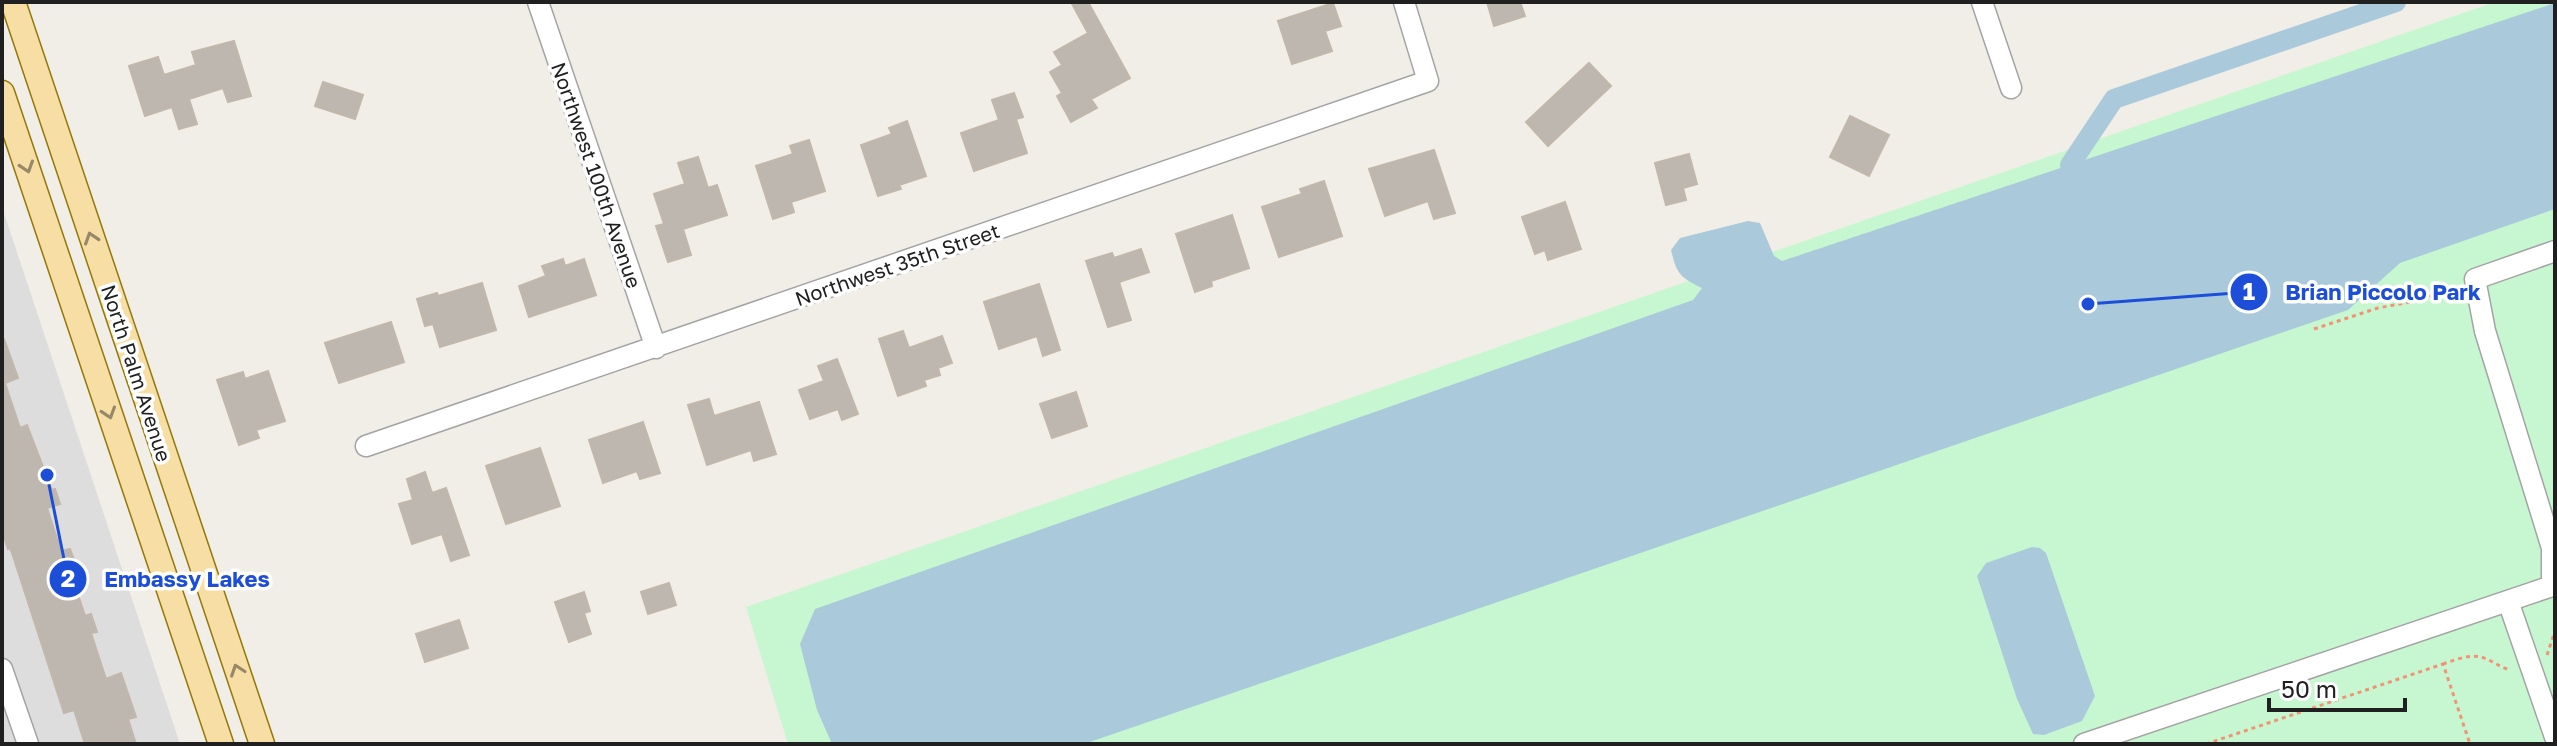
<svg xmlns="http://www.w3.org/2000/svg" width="2557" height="746" font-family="'Golos Text',sans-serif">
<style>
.residential{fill:#dedddd}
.park{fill:#c7f7d1}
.water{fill:#aacadb}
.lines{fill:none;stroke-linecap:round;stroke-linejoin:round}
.canal{stroke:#aacadb;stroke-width:20}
.building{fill:#bdb7b0;stroke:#c1b7aa;stroke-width:2}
.minor-casing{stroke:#a4a4a4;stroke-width:23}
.major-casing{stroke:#947808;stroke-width:27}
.path{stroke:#f39376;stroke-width:3;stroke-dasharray:4 4;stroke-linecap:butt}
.minor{stroke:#fff;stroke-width:20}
.major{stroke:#f7dea5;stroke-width:24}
.oneway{stroke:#968869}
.labels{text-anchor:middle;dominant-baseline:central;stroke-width:7;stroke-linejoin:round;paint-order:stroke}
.street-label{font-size:20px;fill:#202020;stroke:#fff}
.leader{fill:none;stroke:#1d4ed8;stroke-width:3}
.callout-dot{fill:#1d4ed8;stroke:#fff;stroke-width:3}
.mark-label{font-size:24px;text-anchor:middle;font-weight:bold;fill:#fff}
.callout-label{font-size:22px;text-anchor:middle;font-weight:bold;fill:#1d4ed8;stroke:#fff;stroke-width:7;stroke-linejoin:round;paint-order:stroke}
</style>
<rect width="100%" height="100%" fill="#f0eee7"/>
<path class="residential" d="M2,207L180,744H2Z"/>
<path class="park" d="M2495,2H2555V744H788L746,607Z"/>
<path class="water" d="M2555,3V209L2400,263L2348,310L1084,744H832L817,710L800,644L815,609L1693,300L1702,288C1680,277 1677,275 1671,250L1680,238L1748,221L1760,223L1774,256L1782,261Z
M2032,547L2040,548L2046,553L2095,696L2082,721L2044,735L2033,734L2017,699L1977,576L1986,563Z"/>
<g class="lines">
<path class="canal" d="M2070,165L2114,99L2396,2"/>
</g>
<path class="building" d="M1071,2H1088L1130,78L1091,99L1097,108L1071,122L1057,96L1062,93L1050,72L1062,65L1054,52L1088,33Z
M1487,2H1520L1525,16L1494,26Z
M1333,3L1341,26L1325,31L1332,51L1292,64L1278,21Z
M234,41L251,96L228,102L223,88L189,99L197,124L179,129L172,107L145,116L129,66L158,57L164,75L196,65L192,52Z
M1589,63L1611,86L1548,146L1526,122Z
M323,82L363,95L355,119L315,106Z
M1014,93L1023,117L1016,119L1027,153L974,171L961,133L999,120L992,100Z
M1850,116L1889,135L1869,176L1830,157Z
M907,121L926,176L899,185L901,189L878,196L861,145L892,134L889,128Z
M809,140L825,191L791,202L794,212L773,219L756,166L793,154L790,146Z
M1434,150L1455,213L1434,219L1428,201L1385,216L1369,169Z
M1689,154L1697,184L1683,188L1686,200L1666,205L1655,163Z
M698,157L708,188L717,185L727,215L683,229L691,255L668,262L656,226L664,224L654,194L685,184L678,163Z
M1324,181L1342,236L1279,257L1262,207L1302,194L1300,189Z
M1565,202L1581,249L1548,260L1545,250L1535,254L1522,217Z
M1232,215L1249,268L1211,281L1212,286L1195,292L1176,234Z
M1141,249L1149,272L1119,282L1131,320L1108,327L1086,261L1112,253L1114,258Z
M563,259L565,266L584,259L596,295L529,317L519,286L546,276L542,266Z
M482,283L496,330L440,347L433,324L425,326L417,299L437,293L438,296Z
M1039,284L1060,350L1043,356L1037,336L999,349L984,302Z
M391,322L404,362L339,383L325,343Z
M903,331L909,348L942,336L952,363L938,368L940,375L924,380L926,386L898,396L879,339Z
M2,339H4L18,378L5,383L20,428L27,425L52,490L55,489L60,504L47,508L61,551L70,549L76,565L69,567L85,616L91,614L97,632L91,633L106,679L121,673L136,717L128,719L136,744H85L74,710L64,713L13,556L10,548L8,549L2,531Z
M837,359L858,414L842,420L838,409L810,419L799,390L824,381L818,366Z
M268,371L285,421L256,430L259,438L239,445L217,380L243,372L245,379Z
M1076,392L1087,426L1052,438L1040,404Z
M709,399L714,416L759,402L776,454L754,461L751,450L707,465L688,405Z
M643,422L660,473L640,479L637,471L603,483L589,440Z
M540,448L560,506L506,524L486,466Z
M425,472L432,493L446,488L469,555L451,561L442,534L412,544L399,504L413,500L407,479Z
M669,583L676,605L648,614L641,592Z
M584,592L590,611L584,613L591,634L569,642L555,602Z
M459,620L468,648L425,662L416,634Z"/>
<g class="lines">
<g class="minor-casing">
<path id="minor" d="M538,2L656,348
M1982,2L2011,88
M366,446L1428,81L1404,2
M2552,586V548L2485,331L2475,279L2555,251
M2508,601L2555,737
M2,669L28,744
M2084,744L2555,585"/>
</g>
<g class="major-casing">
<path id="major" d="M13,2L262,744
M2,93L221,744"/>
</g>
<path class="path" d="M2314,329L2378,308L2415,301L2458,287
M2547,655L2555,631
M2443,664C2455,660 2469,654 2481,657C2492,660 2500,668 2511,670
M2206,744L2443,664L2470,744"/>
<use href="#minor" class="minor"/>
<use href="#major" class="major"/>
</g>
<defs><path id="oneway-chevron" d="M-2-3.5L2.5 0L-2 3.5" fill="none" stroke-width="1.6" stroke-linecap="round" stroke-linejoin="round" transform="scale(2)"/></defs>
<g class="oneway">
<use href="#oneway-chevron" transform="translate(27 167) rotate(72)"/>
<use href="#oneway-chevron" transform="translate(91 238) rotate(-108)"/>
<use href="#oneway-chevron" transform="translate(109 413) rotate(72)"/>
<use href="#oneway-chevron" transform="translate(237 670) rotate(-109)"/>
</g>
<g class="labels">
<g class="street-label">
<text transform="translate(597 175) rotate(71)">Northwest 100th Avenue</text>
<text transform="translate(897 264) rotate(-19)">Northwest 35th Street</text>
<text transform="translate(137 373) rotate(72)">North Palm Avenue</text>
</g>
</g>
<path class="leader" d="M2088 304L2249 292M47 475L68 579"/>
<g class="callout-dot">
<circle cx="2088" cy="304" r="8"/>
<circle cx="47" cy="475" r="8"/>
<circle cx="2249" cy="292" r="20"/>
<circle cx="68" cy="579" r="20"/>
</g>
<g class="mark-label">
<text x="2249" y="300">1</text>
<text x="68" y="587">2</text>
</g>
<g class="callout-label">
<text x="2383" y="300">Brian Piccolo Park</text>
<text x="187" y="587">Embassy Lakes</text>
</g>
<rect width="2557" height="746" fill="none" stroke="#202020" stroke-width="8"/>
<path d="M2269 698v12h136v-12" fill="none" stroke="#202020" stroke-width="4"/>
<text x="2281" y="698" font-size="24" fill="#202020" stroke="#ffffff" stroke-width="6" paint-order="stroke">50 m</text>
</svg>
